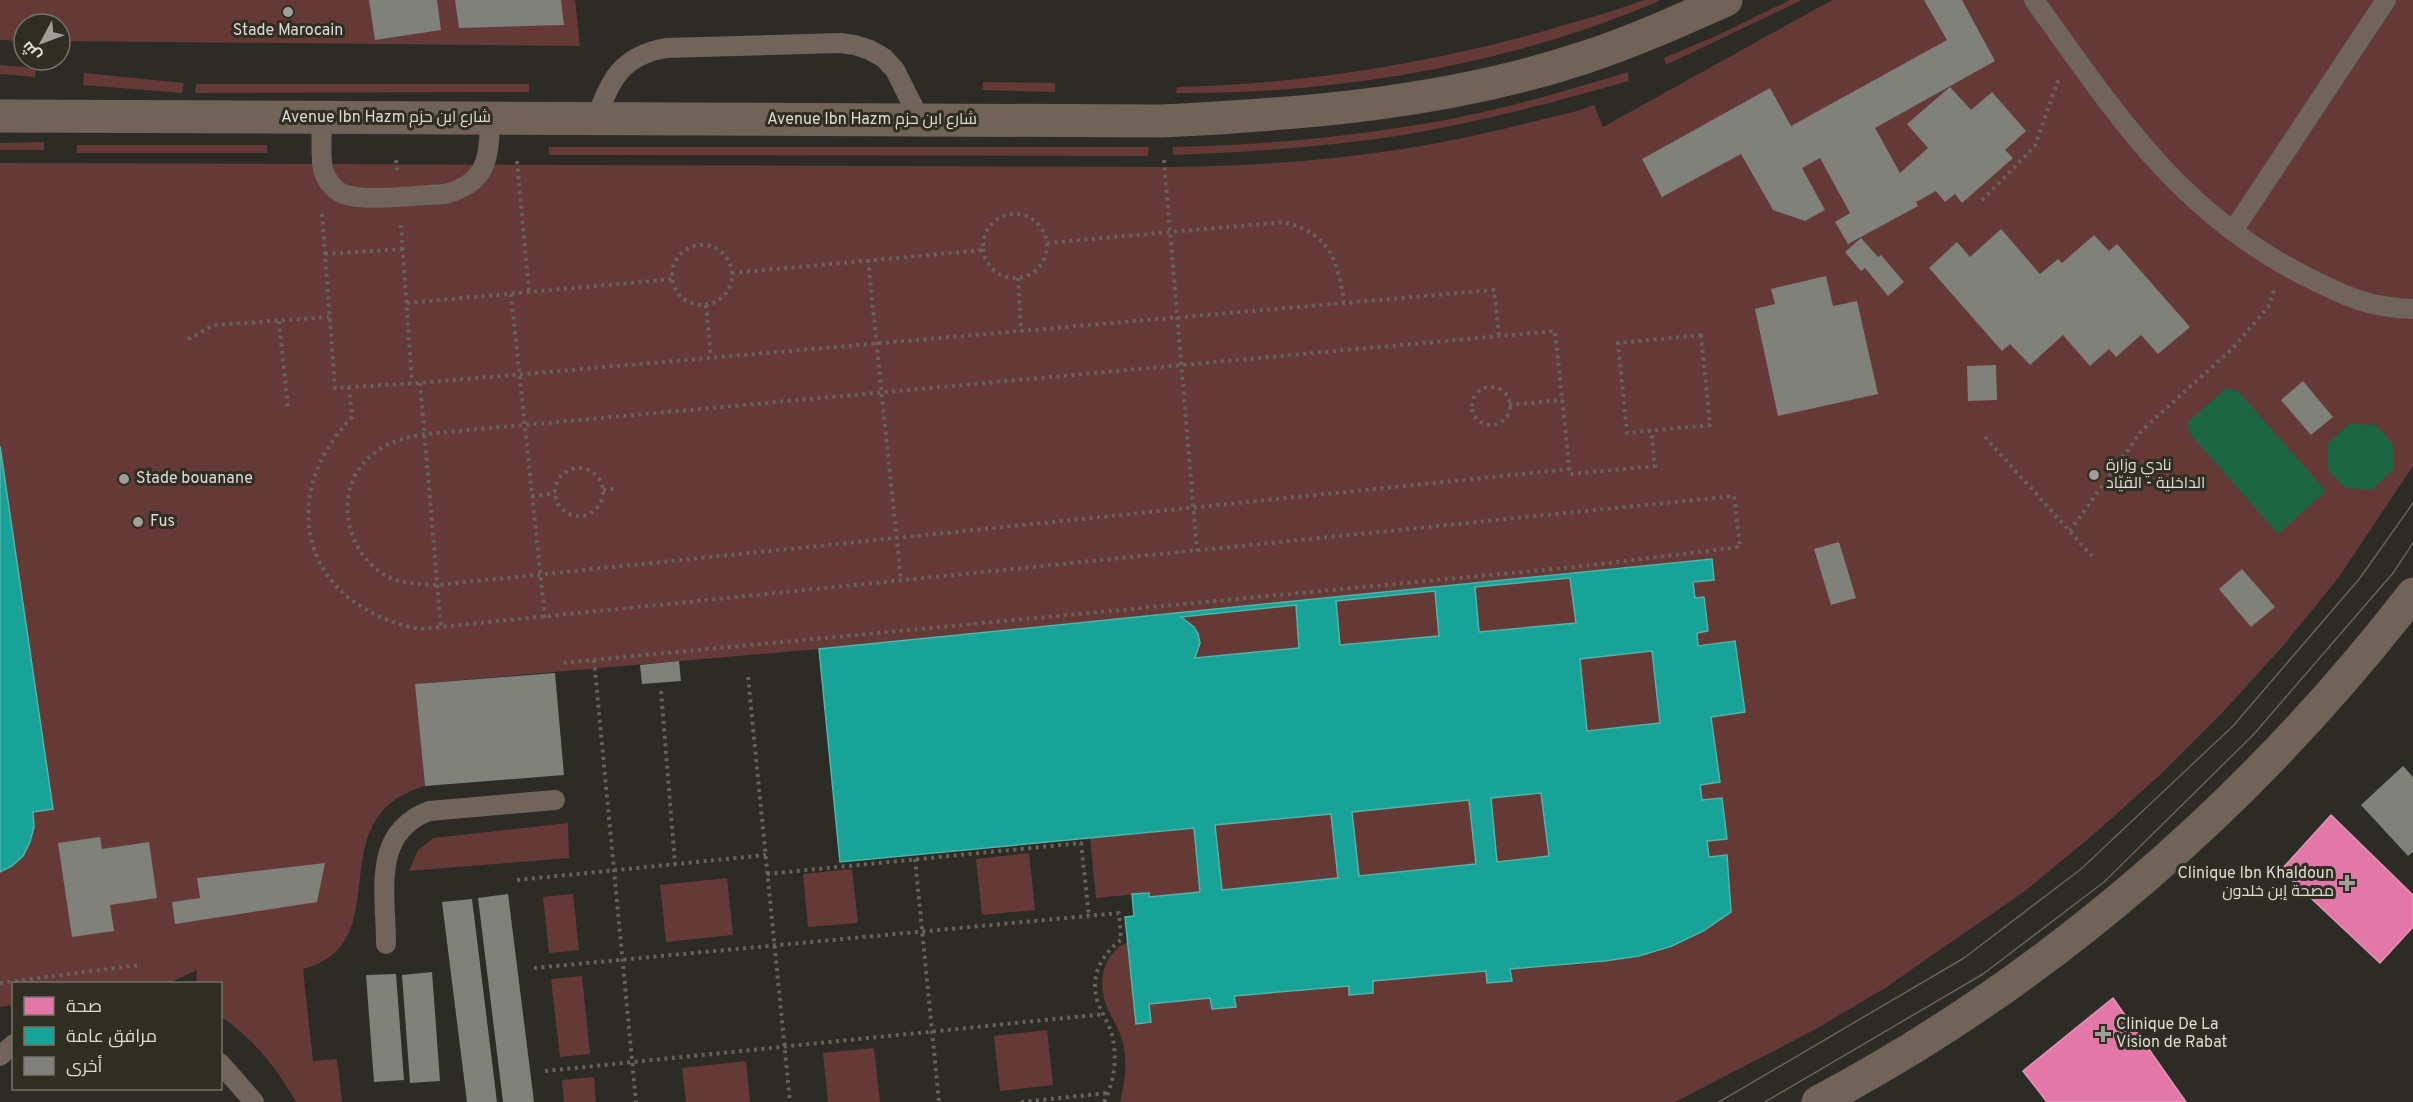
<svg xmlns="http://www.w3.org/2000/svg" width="2413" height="1102" font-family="Overpass,Cairo,sans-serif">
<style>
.green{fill:#643936}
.water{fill:#1c6543}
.health{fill:#e377a8;stroke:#e295b6;stroke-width:1.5}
.public{fill:#17a398;stroke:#53b4aa;stroke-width:1.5;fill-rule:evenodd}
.building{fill:#81817c}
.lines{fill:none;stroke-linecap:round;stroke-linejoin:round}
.path{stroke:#69615a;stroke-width:4;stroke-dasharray:3 4.5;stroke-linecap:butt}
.lane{stroke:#71645a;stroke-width:20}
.primary{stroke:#716358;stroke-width:33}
.tram{stroke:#69625c;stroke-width:1.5}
.poi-dot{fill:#a09e98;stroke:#302d22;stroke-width:2}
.labels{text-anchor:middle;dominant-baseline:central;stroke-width:6;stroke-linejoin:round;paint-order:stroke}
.poi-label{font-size:16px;fill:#dedcd5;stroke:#302d22;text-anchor:start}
.street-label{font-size:16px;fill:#dedcd5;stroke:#302d22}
</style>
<rect width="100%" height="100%" fill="#2c2b26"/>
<path class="green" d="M0,0H575L580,46L60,41V24H24V41L0,40Z
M1644,0H1661C1515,64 1335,95 1176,93L1177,87C1303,84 1427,64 1548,30C1580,20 1613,12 1644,0Z
M1790,0H1802L1666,65L1664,58L1716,36Z
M1832,0H2413V466L2339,577L2283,646L2223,712L2160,775L2094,834L2025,891L1885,988L1816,1029L1675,1102H1120C1125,1084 1127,1066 1124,1047C1121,1031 1112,1019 1106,1005C1097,981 1104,952 1128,942L1136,1024L1151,1022L1149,1004L1210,998L1236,1006L1234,996L1349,986L1350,995L1373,993V981L1486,971L1487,983L1511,981L1510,969C1564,965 1620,965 1671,947C1693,939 1712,925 1731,912L1727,855L1709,857L1707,841L1727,839L1722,798L1702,800L1700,785L1720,782L1711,717L1745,712L1735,641L1698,646L1697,633L1708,631L1704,597L1695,598L1693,582L1714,580L1711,560L819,649L416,684L425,786C315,817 402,944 303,969L313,1061L337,1059L342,1102H296C277,1068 253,1038 221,1017L220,984L196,983L197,970L169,983L14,984L13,1005L0,1007V163L1173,167C1250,166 1326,161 1402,149C1461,140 1519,125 1577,111L1594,105L1603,127Z
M0,65L36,68L35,77L0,74Z
M1628,72L1629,81C1555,102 1480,122 1404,135C1327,147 1250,152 1173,155V147C1252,145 1331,139 1410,126C1484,115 1556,94 1628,72Z
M84,73L184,83L182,93L83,85Z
M983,82L1055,83V92L982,90Z
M196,84H529V92L195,93Z
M44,142V150H0V143Z
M77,145H267V153H77Z
M549,147H1149L1148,156L549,155Z
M1570,578L1576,623L1479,632L1475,587Z
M1435,591L1439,636L1340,645L1336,601Z
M1296,605L1299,648L1195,658C1204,640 1197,626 1181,617Z
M1652,651L1660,723L1587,731L1580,659Z
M1541,793L1549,856L1497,862L1491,798Z
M1469,800L1476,864L1359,876L1352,812Z
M1331,814L1338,878L1222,890L1215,825Z
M568,823L569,858L409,871L418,850L433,838Z
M1194,828L1200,892L1149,897L1148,893L1096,898L1090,838Z
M1029,853L1035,910L982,915L976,859Z
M852,869L858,923L808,927L803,874Z
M727,878L733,935L666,942L660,885Z
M573,894L579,950L549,953L543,897Z
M582,976L590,1054L560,1057L551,979Z
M1047,1030L1053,1085L1000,1091L994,1036Z
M874,1048L880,1102H828L823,1053Z
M746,1061L750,1102H686L682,1068Z
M594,1077L596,1102H564L562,1080Z"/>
<path class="water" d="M2226,388L2239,392L2326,491L2278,534L2191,435L2187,423Z
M2349,424L2376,425L2393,444V470L2372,490L2345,488L2328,470V443Z"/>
<path class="health" d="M2331,815L2413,895V927L2380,963L2281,870Z
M2113,998L2186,1102H2047L2023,1071Z"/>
<path class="public" d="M0,446L53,809L33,812L34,827L30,842L23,856L12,866L0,872Z
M1712,559L1714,580L1693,582L1695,598L1704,597L1708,631L1697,633L1698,646L1735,641L1745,712L1711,717L1720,782L1700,785L1702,800L1722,798L1727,839L1707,841L1709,857L1727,855L1731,912L1703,931L1672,946L1639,956L1605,961L1510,969L1512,981L1487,983L1486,971L1373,981V993L1349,995V986L1234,996L1236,1007L1212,1009L1210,998L1149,1004L1151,1022L1136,1024L1125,917L1134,916L1132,894L1149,893V897L1200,892L1194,828L840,862L819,649ZM1570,578L1576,623L1479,632L1475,587ZM1435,591L1439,636L1340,645L1336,601ZM1296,605L1299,648L1195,658L1200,643L1198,634L1194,627L1181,617ZM1652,651L1660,723L1587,731L1580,659ZM1541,793L1549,856L1497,862L1491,798ZM1469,800L1476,864L1359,876L1352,812ZM1331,814L1338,878L1222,890L1215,825Z"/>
<path class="building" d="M369,0H437L441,30L375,40Z
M455,0H561L564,25L459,28Z
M1924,0H1962L1995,61L1875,128L1900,173L1928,148L1907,124L1950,87L1971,110L1992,92L2026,131L2005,150L2013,158L1962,203L1955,194L1945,202L1936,191L1916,202L1918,206L1848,244L1835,222L1850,213L1820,158L1802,168L1825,210L1805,221L1773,210L1741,154L1662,197L1642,159L1770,88L1791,126L1947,40Z
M2001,229L2040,274L2058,259L2062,263L2094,235L2109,251L2117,244L2190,327L2158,354L2141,335L2116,357L2109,349L2090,366L2063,335L2030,365L2010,344L2002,351L1929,268L1957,242L1970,257Z
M1861,238L1878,257L1881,255L1904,282L1888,296L1865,268L1861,271L1845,252Z
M1826,276L1833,306L1857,301L1878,394L1778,416L1755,309L1775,304L1771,289Z
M1996,365L1997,400L1968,401L1967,366Z
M2303,381L2333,417L2311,435L2281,400Z
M1839,542L1856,598L1831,605L1814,549Z
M2242,569L2275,607L2251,627L2219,589Z
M679,661L681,681L642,684L640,665Z
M555,673L564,775L425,786L415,684Z
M2403,766L2413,777V852L2408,856L2361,805Z
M100,837L102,849L149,842L157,898L110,905L114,931L72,937L58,843Z
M325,863L317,902L175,924L172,902L200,898L197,878Z
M508,894L534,1102H503L478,898Z
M472,899L497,1102H467L442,902Z
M432,972L440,1081L410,1083L402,975Z
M396,974L404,1080L374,1082L366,975Z"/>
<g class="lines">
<path class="path" d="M396,160L397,170
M1164,160L1197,551
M517,161L529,292
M1982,200L2035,146L2058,80
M322,214L335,388L420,383L1494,290L1499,336
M983 246a32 32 0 1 1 64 0a32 32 0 1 1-64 0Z
M401,225L412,383
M1047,243L1284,222C1330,234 1337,259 1344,302
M672 275a30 30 0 1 1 60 0a30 30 0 1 1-60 0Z
M325,254L402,249
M868,260L901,581
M732,273L983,250
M1018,278L1021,331
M511,294L545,618
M407,303L673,279
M706,305L711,357
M279,321L288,408
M1701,335L1710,425L1627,433L1618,343Z
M188,339L214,325L329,317
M420,383L441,628
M349,387L352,417C272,501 306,608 420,629L1734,496L1740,547L1575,567L560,663
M1472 406a19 19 0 1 1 38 0a19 19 0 1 1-38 0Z
M1509,405L1562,400
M1985,437L2092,556
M555 492a24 24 0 1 1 48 0a24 24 0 1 1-48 0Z
M1570,469L437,585C419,584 399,584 383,574C341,547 333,481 377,451C391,441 407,437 425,434L1555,331L1570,474L1655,466L1651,431
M603,490L614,489
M532,496L555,493
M2070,531L2142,430L2231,350L2268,307L2274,290
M594,660L636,1102
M748,677L790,1102
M661,691L675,864
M915,859L939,1102
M767,874L1081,843L1089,916
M517,880L766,855
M534,968L1119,913L1121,940C1102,954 1090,975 1097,1000C1101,1013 1110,1024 1113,1039C1117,1061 1114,1082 1104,1102
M0,983L139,965
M545,1071L1104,1014
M1021,1102L1108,1093"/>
<path class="lane" d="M2034,0C2114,111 2178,212 2305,276C2347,297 2366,307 2413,309
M322,118C322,134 320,153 323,169C326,180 333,189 343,194C363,202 420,195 445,194C488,183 489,157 490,119
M596,119C611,79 621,56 666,48L840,43L855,45L870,50L884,58L895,70L920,120
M2233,231L2386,0
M386,944C386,893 371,833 429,811L555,800
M0,1056L14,1044
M220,1063L254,1102"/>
<path class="primary" d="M0,116L1162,121C1304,114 1447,103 1583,58C1632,42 1679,21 1726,0
M1818,1102C2050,979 2253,801 2413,594"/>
<path class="tram" d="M1719,1102L1964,958L2081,869L2233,726L2360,578L2413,503
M1765,1102L1983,974L2104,882L2254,734L2393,573L2413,543"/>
</g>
<g class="poi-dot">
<circle cx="288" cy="12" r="6"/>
<circle cx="2094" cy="475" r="6"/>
<circle cx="124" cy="479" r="6"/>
<circle cx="138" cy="522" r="6"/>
<path d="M2344 874h6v6h6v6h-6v6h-6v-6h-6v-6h6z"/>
<path d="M2100 1025h6v6h6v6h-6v6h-6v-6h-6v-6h6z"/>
</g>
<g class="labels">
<g class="poi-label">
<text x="288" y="31" text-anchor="middle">Stade Marocain</text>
<text x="2106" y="466">نادي وزارة<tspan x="2106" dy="18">الداخلية - القيّاد</tspan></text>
<text x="136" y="479">Stade bouanane</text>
<text x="150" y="522">Fus</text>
<text x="2334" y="874" text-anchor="end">Clinique Ibn Khaldoun<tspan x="2334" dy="18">مصحة إبن خلدون</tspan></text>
<text x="2116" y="1025">Clinique De La<tspan x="2116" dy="18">Vision de Rabat</tspan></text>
</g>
<g class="street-label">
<text x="386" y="118">Avenue Ibn Hazm شارع ابن حزم</text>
<text x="872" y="120">Avenue Ibn Hazm شارع ابن حزم</text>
</g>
</g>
<rect x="12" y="982" width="210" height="108" fill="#302d22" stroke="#76736a" stroke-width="1.5"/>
<rect x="24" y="997" width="30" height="18" fill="#e377a8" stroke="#76736a" stroke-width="1.5"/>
<text x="66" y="1012" font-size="18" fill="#dedcd5">صحة</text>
<rect x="24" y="1027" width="30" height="18" fill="#17a398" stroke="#76736a" stroke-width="1.5"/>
<text x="66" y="1042" font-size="18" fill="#dedcd5">مرافق عامة</text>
<rect x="24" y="1057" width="30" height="18" fill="#81817c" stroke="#76736a" stroke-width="1.5"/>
<text x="66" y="1072" font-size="18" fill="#dedcd5">أخرى</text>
<g transform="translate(42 42) rotate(229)"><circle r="28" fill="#302d22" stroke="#76736a" stroke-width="1.5"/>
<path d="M0-4.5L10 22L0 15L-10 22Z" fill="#a09e98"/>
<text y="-9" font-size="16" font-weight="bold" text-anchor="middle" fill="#dedcd5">ش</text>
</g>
</svg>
